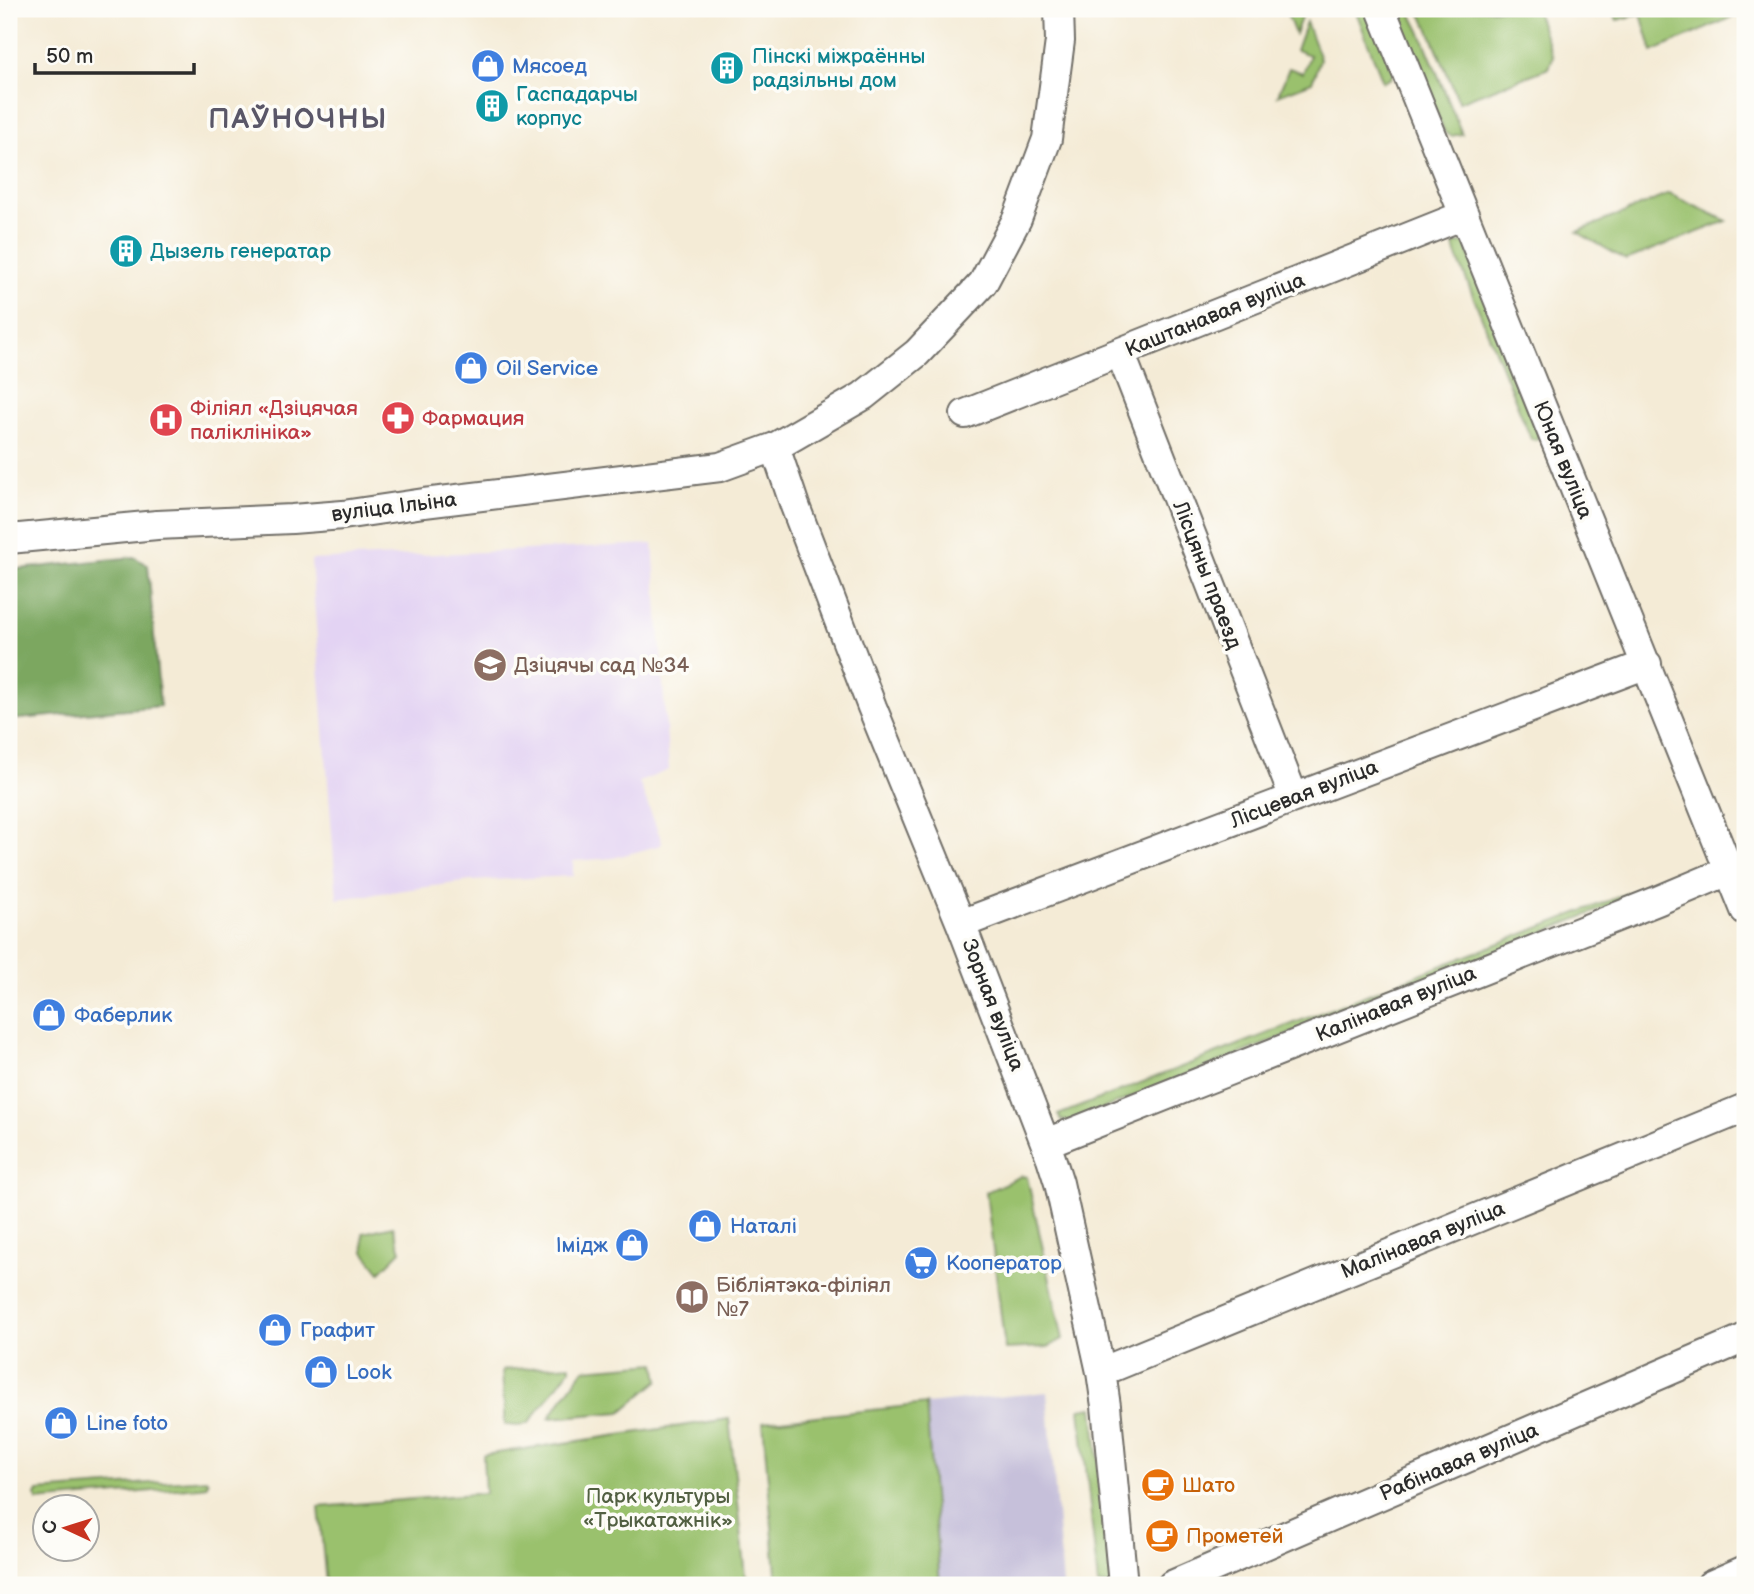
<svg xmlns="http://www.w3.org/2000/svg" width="1754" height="1594" font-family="'Balsamiq Sans',sans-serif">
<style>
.built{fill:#e3d3f3}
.industrial{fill:#c6c0da}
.green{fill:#9ac16d;stroke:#62764c;stroke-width:2}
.forest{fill:#7ba760;stroke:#536946;stroke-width:2}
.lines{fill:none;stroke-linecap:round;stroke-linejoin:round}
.minor-casing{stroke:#716e67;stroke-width:32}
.minor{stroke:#fff;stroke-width:28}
.labels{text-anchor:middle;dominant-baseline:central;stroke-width:7;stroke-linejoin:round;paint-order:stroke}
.culture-label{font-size:21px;fill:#0d838f;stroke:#fdfcf7;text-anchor:start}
.shop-label{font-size:21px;fill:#366cbe;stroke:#fdfcf7;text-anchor:start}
.street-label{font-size:21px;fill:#2b2b2b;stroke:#fdfcf7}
.health-label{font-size:21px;fill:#be3a42;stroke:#fdfcf7;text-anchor:start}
.education-label{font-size:21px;fill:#785e54;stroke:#fdfcf7;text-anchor:start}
.food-label{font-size:21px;fill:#c56008;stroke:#fdfcf7;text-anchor:start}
.park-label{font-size:21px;fill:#526042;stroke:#fdfcf7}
.district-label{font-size:28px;font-weight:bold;letter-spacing:2px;fill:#5a5768;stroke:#fdfcf7}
</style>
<rect width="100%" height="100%" fill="#fdfcf7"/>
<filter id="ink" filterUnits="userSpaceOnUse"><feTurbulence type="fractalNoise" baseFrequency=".0143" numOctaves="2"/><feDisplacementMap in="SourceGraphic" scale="14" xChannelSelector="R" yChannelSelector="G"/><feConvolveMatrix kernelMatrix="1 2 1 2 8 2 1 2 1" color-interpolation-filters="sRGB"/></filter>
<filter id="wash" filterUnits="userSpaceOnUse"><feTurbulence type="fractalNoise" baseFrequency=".00686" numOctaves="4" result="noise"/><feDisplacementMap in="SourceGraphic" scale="28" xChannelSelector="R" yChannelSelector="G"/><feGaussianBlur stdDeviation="1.57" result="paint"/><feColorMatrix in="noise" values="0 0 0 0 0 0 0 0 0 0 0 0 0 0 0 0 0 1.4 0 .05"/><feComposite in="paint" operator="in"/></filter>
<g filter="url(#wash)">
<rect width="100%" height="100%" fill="#f4ebd6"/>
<path class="built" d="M653,544L669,770L639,782L662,842L661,845L613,858L573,861V876L471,881L337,899L311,560Z"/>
<path class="industrial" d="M1047,1392L1063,1585H940L926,1404Z"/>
<path class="green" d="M1285,9H1301L1303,13L1295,34Z
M1355,9H1369L1393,72L1391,78L1383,82Z
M1391,9H1409L1420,31L1462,134L1451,136L1445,133Z
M1418,9H1540L1536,11L1553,57L1549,68L1459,102L1428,27Z
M1612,9H1730L1742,13L1652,52L1641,14L1617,20Z
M1306,22L1320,59L1312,82L1278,95L1289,68L1303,73L1310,55L1296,50Z
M1669,194L1727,221L1626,260L1577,232Z
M1458,243H1465L1540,434L1536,440L1531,439L1456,254L1454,245Z
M1690,869L1692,873L1070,1122L1061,1120L1058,1115Z
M1021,1176L1027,1177L1063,1339L1048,1347L1005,1349L986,1192Z
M393,1226L401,1251L380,1272L364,1252L363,1233Z
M656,1363L659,1380L621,1412L549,1418L584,1369Z
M570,1365V1369L529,1423L519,1426L505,1425L502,1370Z
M926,1404L940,1585H777L763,1422Z
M1093,1407L1112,1585H1098L1080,1409Z
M729,1419L747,1585H326L319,1507L485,1493L483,1455Z
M206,1479L208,1482L206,1486L200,1487L37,1501L36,1495L38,1491Z"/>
<path class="forest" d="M134,557L148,565L160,706L9,720V570Z"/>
</g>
<g filter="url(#ink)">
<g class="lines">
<g class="minor-casing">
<path id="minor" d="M1381,9L1745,910
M1120,352L1294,798
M965,414L1464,215
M775,447L795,506L872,707L961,924L1051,1158L1059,1183L1101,1372L1106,1406L1123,1585
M9,539L157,525L292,519L343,515L424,503L720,467L775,447L863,396L917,353L983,283L1017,219L1047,139L1060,41L1059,9
M961,924L1647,664
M1046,1143L1657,901L1745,864
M1101,1372L1745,1108
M1172,1585L1745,1338
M1711,1585L1745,1570"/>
</g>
<use href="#minor" class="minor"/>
</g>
</g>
<defs>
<g id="shop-disc" transform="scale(1.75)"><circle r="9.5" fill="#3f7fe0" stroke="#fdfcf7"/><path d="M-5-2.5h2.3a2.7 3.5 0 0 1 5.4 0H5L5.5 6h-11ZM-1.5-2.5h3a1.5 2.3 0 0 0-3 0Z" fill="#fff"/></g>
<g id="building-disc" transform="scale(1.75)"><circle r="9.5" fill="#0f9aa8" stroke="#fdfcf7"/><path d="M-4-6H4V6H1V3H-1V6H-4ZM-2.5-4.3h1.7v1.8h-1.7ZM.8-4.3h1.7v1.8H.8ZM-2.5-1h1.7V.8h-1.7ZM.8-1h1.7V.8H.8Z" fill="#fff"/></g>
<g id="pharmacy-disc" transform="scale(1.75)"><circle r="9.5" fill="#e0444e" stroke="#fdfcf7"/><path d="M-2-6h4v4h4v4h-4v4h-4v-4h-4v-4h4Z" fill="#fff"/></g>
<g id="hospital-disc" transform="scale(1.75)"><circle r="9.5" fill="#e0444e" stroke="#fdfcf7"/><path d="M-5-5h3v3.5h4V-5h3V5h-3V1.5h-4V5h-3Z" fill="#fff"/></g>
<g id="school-disc" transform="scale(1.75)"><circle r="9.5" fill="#8d6e63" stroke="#fdfcf7"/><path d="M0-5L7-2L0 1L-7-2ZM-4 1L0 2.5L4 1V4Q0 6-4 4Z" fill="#fff"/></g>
<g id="supermarket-disc" transform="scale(1.75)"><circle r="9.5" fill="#3f7fe0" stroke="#fdfcf7"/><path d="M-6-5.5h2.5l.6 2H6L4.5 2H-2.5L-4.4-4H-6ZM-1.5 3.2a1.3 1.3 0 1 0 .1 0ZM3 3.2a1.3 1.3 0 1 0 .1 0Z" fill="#fff"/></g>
<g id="library-disc" transform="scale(1.75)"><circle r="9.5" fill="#8d6e63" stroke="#fdfcf7"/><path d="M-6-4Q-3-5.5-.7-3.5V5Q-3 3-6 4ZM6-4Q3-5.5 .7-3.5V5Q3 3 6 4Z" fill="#fff"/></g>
<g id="cafe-disc" transform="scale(1.75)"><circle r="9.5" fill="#e8710a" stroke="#fdfcf7"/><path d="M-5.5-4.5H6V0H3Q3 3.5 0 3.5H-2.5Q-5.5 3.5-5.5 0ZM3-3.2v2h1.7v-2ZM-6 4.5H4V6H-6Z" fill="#fff"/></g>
</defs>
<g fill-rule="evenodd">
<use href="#shop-disc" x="488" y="66"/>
<use href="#building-disc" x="727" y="68"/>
<use href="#building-disc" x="492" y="106"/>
<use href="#building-disc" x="126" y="251"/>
<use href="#shop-disc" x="471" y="368"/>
<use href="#pharmacy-disc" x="398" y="418"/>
<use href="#hospital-disc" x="166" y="420"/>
<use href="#school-disc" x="490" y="665"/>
<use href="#shop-disc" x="49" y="1015"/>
<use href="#shop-disc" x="705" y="1226"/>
<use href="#shop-disc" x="632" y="1245"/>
<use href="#supermarket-disc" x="921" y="1263"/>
<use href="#library-disc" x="692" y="1297"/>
<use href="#shop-disc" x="275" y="1330"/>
<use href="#shop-disc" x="321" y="1372"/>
<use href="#shop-disc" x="61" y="1423"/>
<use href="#cafe-disc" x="1158" y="1485"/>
<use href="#cafe-disc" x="1162" y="1536"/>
</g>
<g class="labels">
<g class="culture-label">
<text x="752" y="56">Пінскі міжраённы<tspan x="752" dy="24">радзільны дом</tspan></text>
<text x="516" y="94">Гаспадарчы<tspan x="516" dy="24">корпус</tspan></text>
<text x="150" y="251">Дызель генератар</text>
</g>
<g class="shop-label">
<text x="512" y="66">Мясоед</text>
<text x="496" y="368">Oil Service</text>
<text x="74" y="1015">Фаберлик</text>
<text x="730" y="1226">Наталі</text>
<text x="608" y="1245" text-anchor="end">Імідж</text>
<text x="946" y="1263">Кооператор</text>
<text x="300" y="1330">Графит</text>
<text x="346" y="1372">Look</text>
<text x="86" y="1423">Line foto</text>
</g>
<g class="street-label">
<text transform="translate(1215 315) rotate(-22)">Каштанавая вуліца</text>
<text transform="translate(1563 460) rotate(68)">Юная вуліца</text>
<text transform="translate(394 507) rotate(-7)">вуліца Ільіна</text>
<text transform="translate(1207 575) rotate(69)">Лісцяны праезд</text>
<text transform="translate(1304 794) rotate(-21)">Лісцевая вуліца</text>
<text transform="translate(1396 1004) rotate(-22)">Калінавая вуліца</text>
<text transform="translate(993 1005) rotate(69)">Зорная вуліца</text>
<text transform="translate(1423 1240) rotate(-22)">Малінавая вуліца</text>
<text transform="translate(1459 1462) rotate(-23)">Рабінавая вуліца</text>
</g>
<g class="health-label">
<text x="190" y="408">Філіял «Дзіцячая<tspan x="190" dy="24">паліклініка»</tspan></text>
<text x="422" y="418">Фармация</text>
</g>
<g class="education-label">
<text x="514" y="665">Дзіцячы сад №34</text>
<text x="716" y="1285">Бібліятэка-філіял<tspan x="716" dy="24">№7</tspan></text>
</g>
<g class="food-label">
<text x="1182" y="1485">Шато</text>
<text x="1186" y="1536">Прометей</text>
</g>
<g class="park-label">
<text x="658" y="1496">Парк культуры<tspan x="658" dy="24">«Трыкатажнік»</tspan></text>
</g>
<g class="district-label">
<text x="298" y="119">ПАЎНОЧНЫ</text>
</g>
</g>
<rect width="1754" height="1594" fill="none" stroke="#fdfcf7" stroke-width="35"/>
<g transform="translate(66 1528) rotate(274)"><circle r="33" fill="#fdfcf7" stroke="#a9a8a5" stroke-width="2"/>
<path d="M0-5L12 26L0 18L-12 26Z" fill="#c8321e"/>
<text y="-10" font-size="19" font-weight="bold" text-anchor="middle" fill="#2b2b2b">С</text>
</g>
<path d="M35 63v10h159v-10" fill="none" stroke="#2b2b2b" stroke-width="3.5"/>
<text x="46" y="63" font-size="21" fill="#2b2b2b" stroke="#fdfcf7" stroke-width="5" paint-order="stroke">50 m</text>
</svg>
